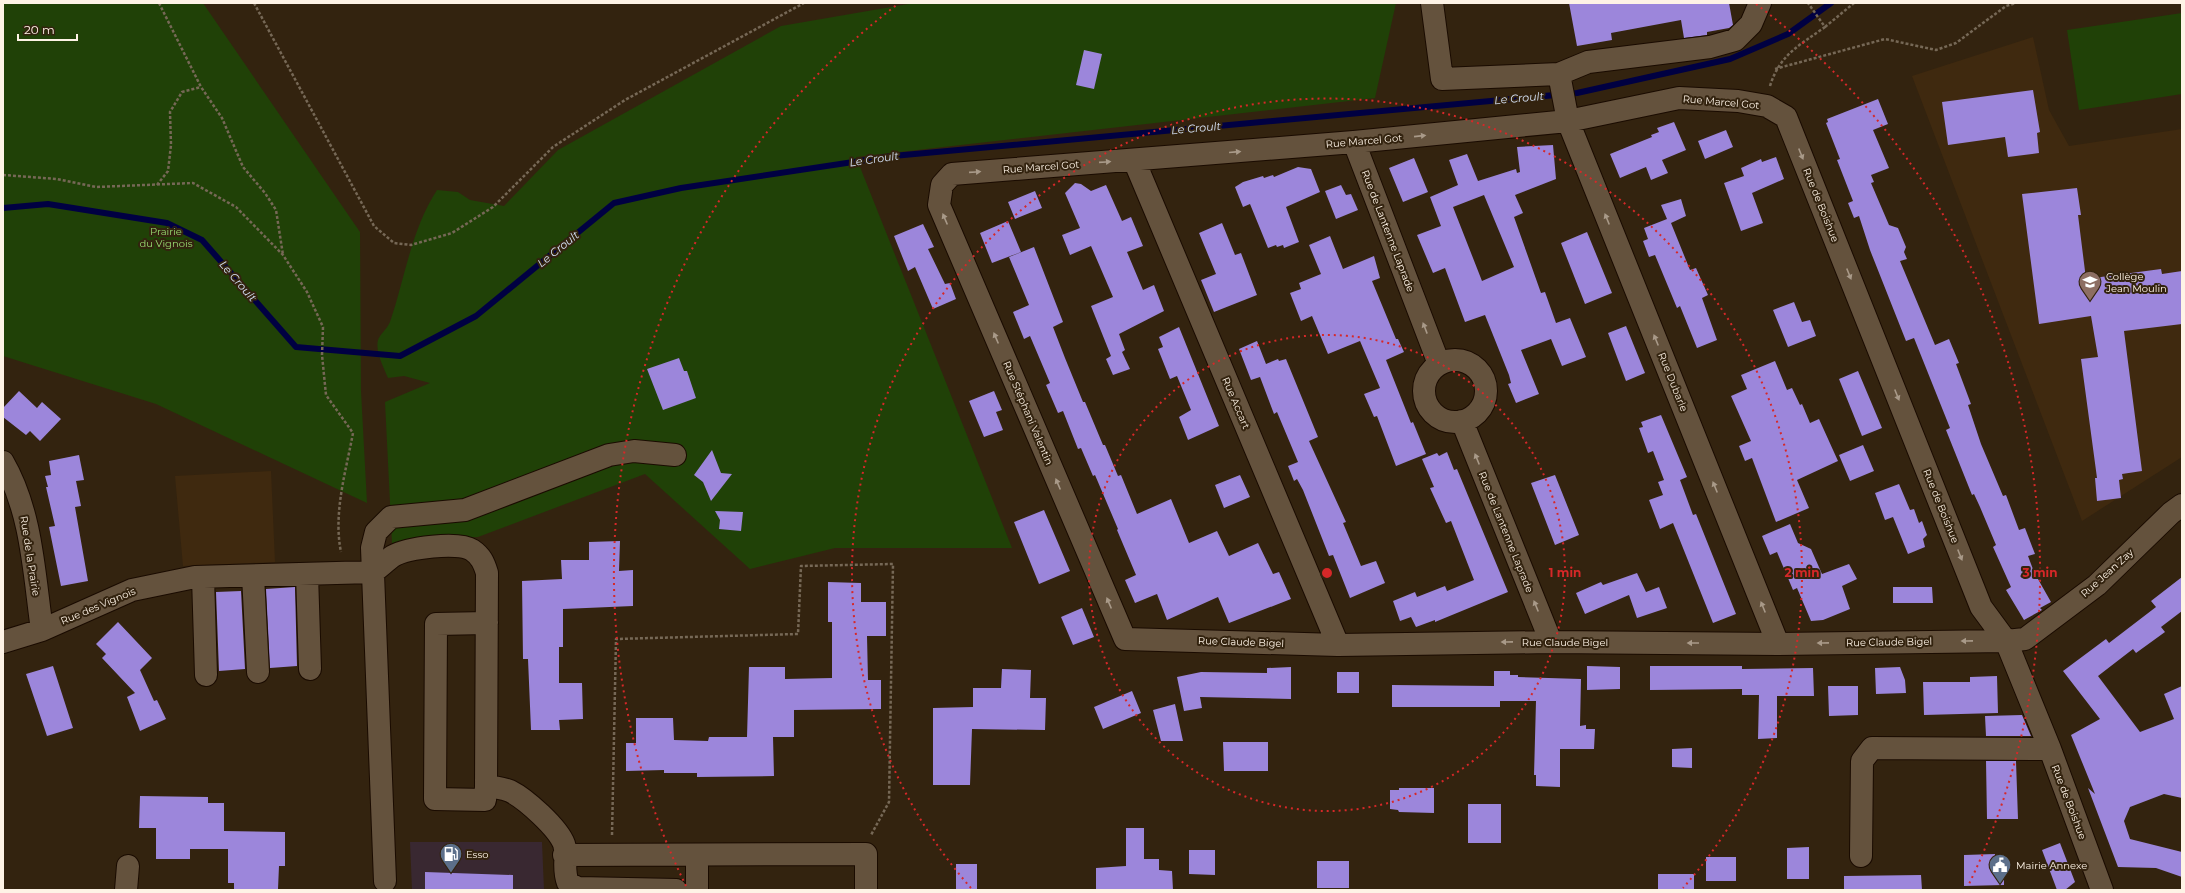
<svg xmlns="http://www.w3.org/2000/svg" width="2185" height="893" font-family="Montserrat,sans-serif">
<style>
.commercial{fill:#392831}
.built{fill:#3f290f}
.green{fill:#204107}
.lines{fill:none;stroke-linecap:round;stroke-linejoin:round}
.stream{stroke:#000042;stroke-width:6}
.building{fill:#9c86db;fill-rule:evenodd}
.minor-casing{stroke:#1a0b00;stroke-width:24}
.path{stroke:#766856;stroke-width:2.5;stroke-dasharray:3 2;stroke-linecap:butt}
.minor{stroke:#64523d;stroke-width:22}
.oneway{fill:#a99a89}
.ring{fill:none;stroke:#d62828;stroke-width:2;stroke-dasharray:2 4}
.labels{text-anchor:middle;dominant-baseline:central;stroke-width:4;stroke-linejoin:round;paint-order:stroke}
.street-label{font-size:10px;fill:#fef3e6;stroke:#33230f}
.park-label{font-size:10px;fill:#97da71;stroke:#33230f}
.poi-label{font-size:10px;fill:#fef3e6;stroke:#33230f;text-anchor:start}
.water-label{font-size:11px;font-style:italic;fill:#d6e2f6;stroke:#33230f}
.centre{fill:#d62828;stroke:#33230f;stroke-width:2}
.ring-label{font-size:12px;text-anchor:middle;font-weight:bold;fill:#d62828;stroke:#33230f;stroke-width:4;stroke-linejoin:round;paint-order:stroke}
</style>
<rect width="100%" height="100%" fill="#33230f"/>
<path class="commercial" d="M410,842H542L544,890H412Z"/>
<path class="built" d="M2033,37L2049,110L2069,146L2182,129V457L2082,521L1912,76Z
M271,471L275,562L183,566L175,476Z"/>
<path class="green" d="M3,3H203L360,232L361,391L367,503L156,404L3,356Z
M914,3H1396L1375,98L856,157L1012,548H835L750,569L645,474L478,537L392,543L385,402L430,383L404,376L388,378C384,368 375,352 378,340C380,334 387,329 390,322C405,278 411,230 437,190L458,192L470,200L504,206L558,150L781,26Z
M2182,13V94L2079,110L2067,30Z"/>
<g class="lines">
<path class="stream" d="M3,208L48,204L167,223L202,240L296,347L400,356L476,316L614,203L681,188L893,156L1577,93L1730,59L1788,34L1831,3"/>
</g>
<path class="building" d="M1569,3H1729L1733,25L1729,28L1707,32V35L1684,38L1681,20L1611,33L1612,40L1577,46Z
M1084,50L1102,54L1094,89L1076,85Z
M2033,90L2040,132L2037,133L2039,153L2008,157L2005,137L1948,145L1942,102Z
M1878,99L1888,124L1873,130L1889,168L1871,175L1874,182L1871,183L1889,225L1898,228L1906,247L1904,252L1907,259L1900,261L1935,345L1949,339L1959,363L1956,364L1971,404L1968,405L1981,444L2003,496L2006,495L2019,530L2025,528L2035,554L2028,556L2034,572L2051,602L2040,608L2042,610L2024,620L2006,590L2011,587L1993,547L1996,545L1980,507L1974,494L1972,495L1946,430L1950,428L1914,338L1906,341L1870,250L1859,216L1854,218L1848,203L1853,201L1837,160L1840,159L1826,123L1828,122L1827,119Z
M1674,122L1686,150L1662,160L1668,173L1651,180L1646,167L1620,178L1610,154L1652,137L1651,135L1659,132L1657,128Z
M1726,130L1733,147L1705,159L1698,141Z
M1553,145L1556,179L1515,195L1523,213L1514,217L1541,293L1545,292L1556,323L1570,318L1586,357L1562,366L1551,339L1521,350L1539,394L1516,403L1508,384L1511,383L1509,375L1485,315L1465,322L1445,268L1433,273L1417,235L1441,226L1430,197L1458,185L1449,160L1467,154L1478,181L1516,169L1517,173L1520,172L1517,147ZM1484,195L1514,267L1482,281L1453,207Z
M1776,157L1784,179L1752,193L1763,223L1741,231L1724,183L1744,176L1741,168L1761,159L1762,162Z
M1414,158L1428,192L1403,202L1389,168Z
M1298,167L1311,169L1320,192L1286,207L1299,242L1284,248L1283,245L1277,247L1276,245L1268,248L1250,204L1243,207L1235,187L1243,182L1263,176L1264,178L1273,175L1274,177Z
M1075,183L1081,184L1091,191L1106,185L1122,221L1131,217L1143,246L1127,252L1143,290L1154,285L1164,311L1119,334L1125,350L1122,352L1130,369L1113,375L1106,359L1111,356L1091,306L1113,297L1091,246L1070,255L1062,235L1080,228L1065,193Z
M1341,185L1346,195L1351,194L1358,210L1336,219L1325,191Z
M2077,188L2081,215H2078L2086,279L2161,269L2162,274L2182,271V324L2124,331L2142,471L2122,474L2123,479L2119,480L2121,498L2097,501L2095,478H2097L2081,359L2098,357L2091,316L2039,324L2022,194Z
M1035,191L1042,208L1015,219L1008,202Z
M1681,199L1686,216L1671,223L1690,270L1696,268L1708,295L1702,298L1717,340L1697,348L1680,306L1677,308L1655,255L1649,257L1643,241L1648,239L1644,228L1667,219L1661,205Z
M1008,221L1021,252L992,263L980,233Z
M1222,223L1235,255L1241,253L1257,295L1214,312L1201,280L1216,274L1199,233Z
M923,224L934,247L928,249L945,284L950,283L956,299L933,309L915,267L908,271L894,236Z
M1587,232L1612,293L1585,304L1561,243Z
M1330,236L1343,269L1374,256L1380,278L1372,281L1396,339H1398L1404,352L1386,360L1411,423L1413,422L1426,454L1396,466L1377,416L1374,417L1364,394L1380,388L1360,341L1328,354L1312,316L1301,321L1290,293L1301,289L1299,283L1321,274L1309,245Z
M1034,247L1063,322L1053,327L1065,358L1083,402H1085L1103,445H1105L1118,476L1121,475L1137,514L1171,499L1189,543L1217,531L1229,556L1258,543L1273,574L1279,572L1291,599L1229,623L1218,597L1167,620L1157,594L1135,603L1125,580L1136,575L1117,530L1118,529L1095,475L1093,476L1081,448L1078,449L1063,411L1058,413L1046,385L1050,383L1030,336L1024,339L1013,312L1029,305L1009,257Z
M1794,302L1802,322L1810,320L1816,336L1788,347L1773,310Z
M1626,326L1645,373L1626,381L1608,333Z
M1179,327L1219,426L1188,440L1179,417L1191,410L1177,376L1170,379L1158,349L1163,347L1159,337Z
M1257,341L1266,364L1278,359L1279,361L1286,359L1318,437L1309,441L1346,522L1343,523L1361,566L1376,561L1385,583L1350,598L1333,555L1329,556L1303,490L1297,479L1294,481L1288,466L1298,462L1277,412L1274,414L1260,377L1251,380L1239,349Z
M679,358L684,371H687L696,398L663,410L647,369Z
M1775,361L1787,390L1792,388L1800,405L1802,404L1810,423L1819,419L1838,461L1797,480L1809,508L1776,522L1752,458L1745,461L1739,446L1751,441L1731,396L1747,389L1741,375Z
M1858,371L1882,428L1862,436L1839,379Z
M19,391L37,408L42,402L61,419L40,441L30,431L26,435L3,417V408Z
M994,391L1002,410L996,412L1003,430L984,437L969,401Z
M1661,415L1687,477L1680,480L1693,515L1696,514L1736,614L1713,623L1673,523L1660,529L1649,500L1663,495L1658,482L1664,480L1653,451L1648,453L1639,428L1643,427L1641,422Z
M1863,445L1874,471L1850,481L1839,455Z
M712,450L721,473L732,474L711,501L703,482L694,475Z
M1447,452L1454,470L1457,469L1508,592L1435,622V620L1416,627L1411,617L1400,621L1393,601L1415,592L1417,597L1445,586L1447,591L1474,580L1451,521L1446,523L1430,488L1434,487L1422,459L1437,453L1439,456Z
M79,455L84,480L76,481L81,506L75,507L88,581L61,586L49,527L55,526L46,487H48L45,476L51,475L49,461Z
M1240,475L1250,497L1224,508L1215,485Z
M1555,475L1579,535L1555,545L1531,483Z
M1899,484L1910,510L1914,509L1919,523L1922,521L1927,535L1923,539L1925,547L1908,554L1893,517L1885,520L1875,493Z
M1044,510L1070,571L1039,584L1014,522Z
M715,511L743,512L741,531L719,529L720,520Z
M1790,524L1798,543L1811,549L1822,574L1849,564L1857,579L1842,586L1850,609L1823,620L1811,621L1797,588L1793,590L1777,552L1770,555L1762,536Z
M620,541L619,571L633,570V606L563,609V647H559V683H582L583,719L559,720L560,730H531L528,659H523L522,581L562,579L561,560H589V542Z
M1637,573L1646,592L1659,587L1667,608L1637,618L1629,595L1585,614L1576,593L1601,582L1603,585Z
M2182,577V611L2161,627L2165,632L2136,653L2133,649L2098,676L2140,732L2174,719L2164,694L2182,686V798L2164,794L2130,807L2124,821L2130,839L2182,852V877L2156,868L2118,867L2088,788L2095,794L2071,735L2100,719L2063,671L2106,639L2109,643L2156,607L2151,601Z
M828,582L861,583V602H886V636H867L868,680H881V709L794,710V737H773L774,776L697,777V773H664V770L626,771V743H636V718H673L674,740L708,741L709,737H747L749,667H785V679L832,678V622H828Z
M295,587L297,666L270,668L266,589Z
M1893,587H1932L1933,603H1893Z
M241,591L245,669L219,671L216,592Z
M1082,608L1094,637L1073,645L1061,617Z
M118,622L152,658L140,670L154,701L157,700L166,719L140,731L127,697L135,693L102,658L106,654L96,644Z
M53,666L73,728L47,736L26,674Z
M1587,666L1620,667V689L1587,690Z
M1650,666H1742V669L1813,668L1814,696H1777V738L1758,739L1759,695H1742V689L1650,690Z
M1291,667V699L1200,697L1202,708L1184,711L1177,677L1201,672L1267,673V668Z
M1900,667L1905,680L1906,693L1876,694L1875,668Z
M1002,669L1031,670L1030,698H1046L1045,730L972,729L970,785H933V708L973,707V688H1001Z
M1494,671H1510V675H1518V677L1581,679L1580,726L1586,725V729H1595L1594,749H1560V787L1536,786V775H1534L1536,701H1500V707H1392V685L1494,686Z
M1337,672H1359V693H1337Z
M1997,676L1998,713L1924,715L1923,682H1970V677Z
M1828,686H1858V715L1829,716Z
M1132,691L1141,713L1103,729L1094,707Z
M1175,704L1183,741H1161L1153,710Z
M2022,715L2031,736H1986L1985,716Z
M1223,742H1268V771H1224Z
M1692,748V768L1672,767V749Z
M1986,761H2016L2018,819H1987Z
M1399,788H1434V813L1399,812L1398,810L1390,809V790H1399Z
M140,796L208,797V803H224V831L285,832V866H279L278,889L234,890V883H228V849H190V859H156V828H139Z
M1468,804H1501V843H1468Z
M1126,828H1144V859H1159V870L1172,871L1173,890H1096V868L1126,866Z
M2060,843L2075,882L2065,890H2057L2042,850Z
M1809,847V879H1787V848Z
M1189,850H1215V875L1189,874Z
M1995,854V870L2004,871V885L1964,886V855Z
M1706,857H1736V881H1706Z
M1317,861H1349V888H1317Z
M956,864H977V890H956Z
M425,872L513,875V890H425Z
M1658,874H1694V890H1658Z
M1921,875L1922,890H1844V876Z"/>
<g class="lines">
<g class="minor-casing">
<path id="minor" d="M1432,3L1442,79L1559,74L1588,62L1710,47L1735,40L1751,24L1760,3
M1559,74L1568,121L1778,644
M1354,142L1439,364
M1134,160L1338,645
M1424 391a31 31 0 1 1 62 0a31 31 0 1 1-62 0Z
M1462,421L1551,642
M3,462C32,512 34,574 42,630
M307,574L310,669
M253,576L258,672
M203,577L206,675
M3,642L42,630L132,590L195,577L373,572C380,567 386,561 393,556C407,548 458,541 472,550C481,556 484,563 487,573L486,787C494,787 502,788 510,791C526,799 558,828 564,844C568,857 562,868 568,883L578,888L676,890
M486,787L485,800L435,799L436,624L487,623
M564,855L866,854V890
M1861,856L1862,761L1872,748L2050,749
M385,881L372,548L376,532L391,517L465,510L609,455L634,451L675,455
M126,890L128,866
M697,890V855
M2102,890L2050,749L2006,641L1981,607L1786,117L1767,106L1738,101L1679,98L1568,121L1354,142L952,174L942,185L939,205L1125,639L1338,645L1551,642L1778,644L2006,641L2025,639L2097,585L2171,513L2182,505"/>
</g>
<path class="path" d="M159,3L201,87L222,118L243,167L265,193L276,210L283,255
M254,3L374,226L394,243L411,245L452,233L493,207L553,147L625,100L804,3
M1825,27L1854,3
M1775,69L1885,39L1936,50L1956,43L2006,6L2016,3
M1770,86C1780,54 1800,45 1825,27L1808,3
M3,175L57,179L96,187L193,183L236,207L283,255L307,292L323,327L322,355L326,395L353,433C346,471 333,513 341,552
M157,185L168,171L171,145L170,112L182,92L201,87
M612,835L616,639L798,634L801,566L893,564L889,802L871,835"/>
<use href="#minor" class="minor"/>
</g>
<defs><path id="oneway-solid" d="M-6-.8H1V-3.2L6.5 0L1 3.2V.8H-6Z"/></defs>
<g class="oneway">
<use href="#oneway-solid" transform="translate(1420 136) rotate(-6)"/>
<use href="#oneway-solid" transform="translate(1235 152) rotate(-5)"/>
<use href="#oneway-solid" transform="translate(1801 154) rotate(68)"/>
<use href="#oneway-solid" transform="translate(1105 162) rotate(-4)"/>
<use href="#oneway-solid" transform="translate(975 172) rotate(-4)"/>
<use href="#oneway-solid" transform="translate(945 219) rotate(-113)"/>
<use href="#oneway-solid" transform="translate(1607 219) rotate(-112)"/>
<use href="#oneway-solid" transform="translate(1849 274) rotate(68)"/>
<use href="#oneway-solid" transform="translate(1425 328) rotate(-111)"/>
<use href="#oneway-solid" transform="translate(996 338) rotate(-113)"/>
<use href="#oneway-solid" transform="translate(1656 340) rotate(-112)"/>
<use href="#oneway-solid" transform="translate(1897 395) rotate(68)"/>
<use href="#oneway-solid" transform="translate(1477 459) rotate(-112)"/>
<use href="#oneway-solid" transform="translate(1058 484) rotate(-113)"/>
<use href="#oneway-solid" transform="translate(1715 487) rotate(-112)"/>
<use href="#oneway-solid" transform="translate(1960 555) rotate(68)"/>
<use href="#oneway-solid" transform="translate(1109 603) rotate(-113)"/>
<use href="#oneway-solid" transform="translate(1536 606) rotate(-112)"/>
<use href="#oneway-solid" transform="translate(1763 607) rotate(-112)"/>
<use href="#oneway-solid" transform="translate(1967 641) rotate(179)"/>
<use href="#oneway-solid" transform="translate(1507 642) rotate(179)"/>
<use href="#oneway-solid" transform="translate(1693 643) rotate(-180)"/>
<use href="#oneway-solid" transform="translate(1823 643) rotate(179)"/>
</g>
<g class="ring">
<circle cx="1327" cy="573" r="238"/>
<path d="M971 888A475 475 0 1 1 1683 888"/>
<path d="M686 886A713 713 0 0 1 898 4M1756 4A713 713 0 0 1 1968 886"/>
</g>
<defs>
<g id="school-pin" transform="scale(1.15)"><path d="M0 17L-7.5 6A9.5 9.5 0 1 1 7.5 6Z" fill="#8d6e63" stroke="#33230f"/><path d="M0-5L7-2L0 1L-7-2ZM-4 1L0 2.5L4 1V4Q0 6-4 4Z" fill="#fff"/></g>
<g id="fuel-pin" transform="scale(1.15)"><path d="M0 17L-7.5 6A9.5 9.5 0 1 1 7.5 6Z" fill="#5c6f8a" stroke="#33230f"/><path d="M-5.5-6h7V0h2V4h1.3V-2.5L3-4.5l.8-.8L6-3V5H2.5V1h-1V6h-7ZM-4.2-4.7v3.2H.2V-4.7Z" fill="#fff"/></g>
<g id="civic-pin" transform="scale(1.15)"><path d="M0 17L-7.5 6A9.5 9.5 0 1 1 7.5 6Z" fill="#5c6f8a" stroke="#33230f"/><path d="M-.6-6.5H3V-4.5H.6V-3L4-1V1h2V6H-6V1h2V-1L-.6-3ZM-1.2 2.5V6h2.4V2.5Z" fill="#fff"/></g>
</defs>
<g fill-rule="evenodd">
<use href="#school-pin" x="2090" y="282"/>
<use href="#fuel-pin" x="451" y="854"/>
<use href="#civic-pin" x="2000" y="865"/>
</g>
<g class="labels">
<g class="street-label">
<text transform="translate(1721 102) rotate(5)">Rue Marcel Got</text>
<text transform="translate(1364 141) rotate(-5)">Rue Marcel Got</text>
<text transform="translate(1041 167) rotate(-4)">Rue Marcel Got</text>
<text transform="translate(1821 205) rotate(68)">Rue de Boishue</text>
<text transform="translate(1388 231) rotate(69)">Rue de Lantenne Laprade</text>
<text transform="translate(1673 382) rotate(68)">Rue Dubarle</text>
<text transform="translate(1236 403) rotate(67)">Rue Accart</text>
<text transform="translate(1028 413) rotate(67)">Rue Stéphani Valentin</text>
<text transform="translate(1941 506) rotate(68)">Rue de Boishue</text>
<text transform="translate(1506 532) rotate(68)">Rue de Lantenne Laprade</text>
<text transform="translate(30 556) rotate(81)">Rue de la Prairie</text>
<text transform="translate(2107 573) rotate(-42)">Rue Jean Zay</text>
<text transform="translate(98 606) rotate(-23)">Rue des Vignois</text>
<text transform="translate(1241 642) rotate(2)">Rue Claude Bigel</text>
<text x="1565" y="642">Rue Claude Bigel</text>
<text transform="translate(1889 642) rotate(-1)">Rue Claude Bigel</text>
<text transform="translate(2069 802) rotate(69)">Rue de Boishue</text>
</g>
<g class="park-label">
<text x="166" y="231">Prairie<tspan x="166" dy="12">du Vignois</tspan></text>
</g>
<g class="poi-label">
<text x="2106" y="276">Collège<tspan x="2106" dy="12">Jean Moulin</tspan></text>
<text x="466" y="854">Esso</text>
<text x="2016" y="865">Mairie Annexe</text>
</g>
<g class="water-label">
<text transform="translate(1519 98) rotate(-5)">Le Croult</text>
<text transform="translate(1196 128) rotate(-5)">Le Croult</text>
<text transform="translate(874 159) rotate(-8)">Le Croult</text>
<text transform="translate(558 249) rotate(-39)">Le Croult</text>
<text transform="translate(238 281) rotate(49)">Le Croult</text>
</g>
</g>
<circle cx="1327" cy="573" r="6" class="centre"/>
<g class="ring-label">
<text x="1565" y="577">1 min</text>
<text x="1802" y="577">2 min</text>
<text x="2040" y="577">3 min</text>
</g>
<rect width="2185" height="893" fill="none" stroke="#fef3e6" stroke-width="8"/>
<path d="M18 34v6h59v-6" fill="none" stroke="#fef3e6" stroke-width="2"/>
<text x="24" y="34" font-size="12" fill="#fef3e6" stroke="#33230f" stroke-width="3" paint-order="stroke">20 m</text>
</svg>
